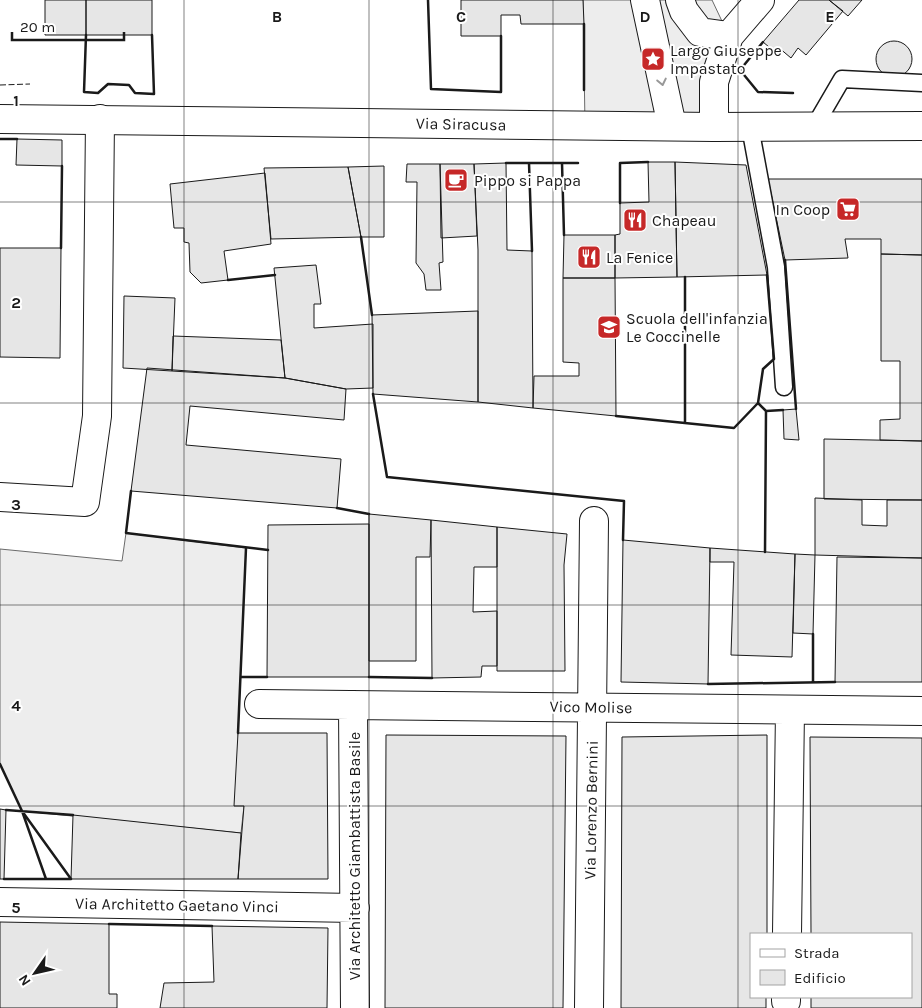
<svg xmlns="http://www.w3.org/2000/svg" width="922" height="1008" font-family="Karla,sans-serif">
<style>
.built{fill:#ededed;stroke:#6a6a6a}
.building{fill:#e6e6e6;stroke:#1a1a1a}
.lines{fill:none;stroke-linecap:round;stroke-linejoin:round}
.lane-casing{stroke:#1a1a1a;stroke-width:19}
.street-casing{stroke:#1a1a1a;stroke-width:30}
.secondary-casing{stroke:#1a1a1a;stroke-width:30}
.lane{stroke:#fff;stroke-width:16}
.street{stroke:#fff;stroke-width:28}
.secondary{stroke:#fff;stroke-width:28}
.fence{stroke:#1a1a1a;stroke-width:1;stroke-dasharray:6 2.5;stroke-linecap:butt}
.wall{stroke:#1a1a1a;stroke-width:2.5}
.oneway{stroke:#989898}
.grid{fill:none;stroke:#1a1a1a;stroke-width:1;stroke-opacity:0.55}
.labels{text-anchor:middle;dominant-baseline:central;stroke-width:4;stroke-linejoin:round;paint-order:stroke}
.poi-label{font-size:16px;fill:#1a1a1a;stroke:#fff;text-anchor:start}
.street-label{font-size:16px;fill:#1a1a1a;stroke:#fff}
.grid-label{font-size:16px;text-anchor:middle;font-weight:bold;fill:#1a1a1a;stroke:#fff;stroke-width:4;stroke-linejoin:round;paint-order:stroke}
</style>
<rect width="100%" height="100%" fill="#fff"/>
<path class="built" d="M583,0H712L729,36L714,127L585,125Z
M126,533L246,548L238,733L244,806L241,833L22,811L0,764V549L122,561Z"/>
<path class="building" d="M45,0H86V35H45Z
M86,0H152V35H86Z
M461,0H583L584,24H521L520,15H501V36H461Z
M799,0H829L843,11L806,55L798,48L791,58L778,47L775,52L763,42Z
M829,0H862L848,16Z
M876 59a18 18 0 1 1 36 0a18 18 0 1 1-36 0Z
M17,139L62,140V166L16,165Z
M648,162H675L677,277L615,278V235L620,234V203L649,202Z
M675,162L746,165L767,275L677,277Z
M506,163L507,250L532,251L533,408L478,402V250L474,164Z
M407,164H440L443,262L439,263L441,290H426L424,274L416,263L417,182H406Z
M440,164H474L477,236L441,238Z
M384,166V237H361L348,167Z
M348,167L361,237L271,239L264,168Z
M265,173L271,244L224,251L228,280L201,283L190,272L189,243L184,242V228H174L170,184Z
M768,179H922V255L881,254V239H845L848,258L785,260Z
M564,235H615V278H563Z
M0,248H61L60,358L0,357Z
M881,254L922,255V441L880,440V420L900,419V361H881Z
M316,265L321,304H314V328L373,324V388L346,389L285,378L274,268Z
M563,278H615L616,416L533,408L534,376H579V363L563,362Z
M124,296L175,298L172,371L123,368Z
M478,311V402L373,394L372,315Z
M173,336L281,340L285,378L172,371Z
M147,368L285,378L346,389L344,420L190,406L186,445L341,459L337,508L131,491Z
M796,409L799,440L784,439L783,410Z
M824,439L922,441V500L824,499Z
M815,498L862,500V525L887,526V500H922V558L815,555Z
M369,514L431,520L430,557H416V661H369Z
M431,520L497,527V567H474L473,612L497,611V666H482L481,677L432,678Z
M369,524V677H267L268,525Z
M497,527L567,534L564,565L565,671H497Z
M623,540L710,548L708,684L621,682Z
M710,548L795,554L792,657L731,655L734,562H710Z
M795,554L815,555L813,634L793,633Z
M837,557L922,558V682H835Z
M238,733H327L328,879H238L244,806H234Z
M386,735L566,736L563,1008H385Z
M767,735V934H751V997H766V1008H621L622,737Z
M810,737L922,738V1008H811V997H911V934H811Z
M0,809L6,810L4,879H0Z
M73,815L241,833L238,879H71Z
M0,922L109,924V994H117V1008H0Z
M212,926L328,928L327,1008H160L164,983L214,982Z"/>
<g class="lines">
<g class="lane-casing">
<path id="lane" d="M750,127L776,267L784,387
M814,127L842,79L922,83"/>
</g>
<g class="street-casing">
<path id="street" d="M645,0L672,126
M680,0L684,11L700,32L729,36
M714,127V82L729,36L760,0
M0,497L85,502L97,416L100,119
M259,704L922,711
M353,705L355,1008
M0,902L355,908
M787,934L790,710
M786,1001V997
M589,1008L594,521"/>
</g>
<g class="secondary-casing">
<path id="secondary" d="M0,119L714,127L922,126"/>
</g>
<use href="#lane" class="lane"/>
<use href="#street" class="street"/>
<use href="#secondary" class="secondary"/>
<path class="fence" d="M0,85L30,84"/>
<path class="wall" d="M428,0L431,89L501,92V36
M86,35L84,92L98,93L108,84L129,85L135,93L154,94L152,35
M763,42L740,70L758,92L793,93
M584,90V24
M0,139H17
M506,163H578
M529,163L532,251
M562,163L564,235
M620,203V163L648,162
M361,237L372,315
M61,248L62,166
M785,260L796,409
M767,275L774,359L763,369L758,403L766,411L783,410
M685,277V423
M228,280L275,275
M373,394L387,477L624,501L623,540
M616,416L734,428L758,403
M131,491L126,533L268,550
M337,508L369,514
M765,552L766,411
M241,677H267
M369,677L432,678
M813,682V634
M708,684L835,682
M238,733L246,548
M0,764L22,811L46,879
M6,810L73,815
M4,879H71L22,811
M109,924L212,926"/>
</g>
<defs><path id="oneway-chevron" d="M-2-3.5L2.5 0L-2 3.5" fill="none" stroke-width="1.6" stroke-linecap="round" stroke-linejoin="round" transform="scale(1.25)"/></defs>
<use class="oneway" href="#oneway-chevron" transform="translate(662 82) rotate(78)"/>
<path class="grid" d="M184,0V1008M369,0V1008M553,0V1008M738,0V1008M0,202H922M0,403H922M0,605H922M0,806H922"/>
<defs>
<g id="sight-square" transform="scale(1.25)"><rect x="-9" y="-9" width="18" height="18" rx="4" fill="#c62828" stroke="#fff"/><path d="M0-6L1.8-2.2L6-1.7L2.9 1.2L3.7 5.4L0 3.3L-3.7 5.4L-2.9 1.2L-6-1.7L-1.8-2.2Z" fill="#fff"/></g>
<g id="cafe-square" transform="scale(1.25)"><rect x="-9" y="-9" width="18" height="18" rx="4" fill="#c62828" stroke="#fff"/><path d="M-5.5-4.5H6V0H3Q3 3.5 0 3.5H-2.5Q-5.5 3.5-5.5 0ZM3-3.2v2h1.7v-2ZM-6 4.5H4V6H-6Z" fill="#fff"/></g>
<g id="supermarket-square" transform="scale(1.25)"><rect x="-9" y="-9" width="18" height="18" rx="4" fill="#c62828" stroke="#fff"/><path d="M-6-5.5h2.5l.6 2H6L4.5 2H-2.5L-4.4-4H-6ZM-1.5 3.2a1.3 1.3 0 1 0 .1 0ZM3 3.2a1.3 1.3 0 1 0 .1 0Z" fill="#fff"/></g>
<g id="restaurant-square" transform="scale(1.25)"><rect x="-9" y="-9" width="18" height="18" rx="4" fill="#c62828" stroke="#fff"/><path d="M-5-6h1v4h1v-4h1v4h1v-4h1v5L-1.5 .5V6h-2V.5L-5-1ZM5-6V6H3V1.5H1.5Q1.5-4 5-6Z" fill="#fff"/></g>
<g id="school-square" transform="scale(1.25)"><rect x="-9" y="-9" width="18" height="18" rx="4" fill="#c62828" stroke="#fff"/><path d="M0-5L7-2L0 1L-7-2ZM-4 1L0 2.5L4 1V4Q0 6-4 4Z" fill="#fff"/></g>
</defs>
<g fill-rule="evenodd">
<use href="#sight-square" x="653" y="59"/>
<use href="#cafe-square" x="456" y="180"/>
<use href="#supermarket-square" x="848" y="209"/>
<use href="#restaurant-square" x="635" y="220"/>
<use href="#restaurant-square" x="589" y="257"/>
<use href="#school-square" x="609" y="327"/>
</g>
<g class="labels">
<g class="poi-label">
<text x="670" y="50">Largo Giuseppe<tspan x="670" dy="18">Impastato</tspan></text>
<text x="474" y="180">Pippo si Pappa</text>
<text x="830" y="209" text-anchor="end">In Coop</text>
<text x="652" y="220">Chapeau</text>
<text x="606" y="257">La Fenice</text>
<text x="626" y="318">Scuola dell'infanzia<tspan x="626" dy="18">Le Coccinelle</tspan></text>
</g>
<g class="street-label">
<text transform="translate(461 124) rotate(1)">Via Siracusa</text>
<text transform="translate(591 707) rotate(1)">Vico Molise</text>
<text transform="translate(591 810) rotate(-89)">Via Lorenzo Bernini</text>
<text transform="translate(354 856) rotate(-90)">Via Architetto Giambattista Basile</text>
<text transform="translate(177 905) rotate(1)">Via Architetto Gaetano Vinci</text>
</g>
</g>
<g class="grid-label">
<text x="277" y="22">B</text>
<text x="461" y="22">C</text>
<text x="645" y="22">D</text>
<text x="830" y="22">E</text>
<text x="16" y="106">1</text>
<text x="16" y="308">2</text>
<text x="16" y="510">3</text>
<text x="16" y="711">4</text>
<text x="16" y="913">5</text>
</g>
<rect x="750" y="933" width="162" height="65" fill="#ffffff" stroke="#a3a3a3"/>
<rect x="760" y="949" width="25" height="8" fill="#ffffff" stroke="#a3a3a3"/>
<text x="794" y="958" font-size="15" fill="#1a1a1a">Strada</text>
<rect x="760" y="970" width="25" height="15" fill="#e6e6e6" stroke="#a3a3a3"/>
<text x="794" y="983" font-size="15" fill="#1a1a1a">Edificio</text>
<g transform="translate(35 973) rotate(236)" stroke="#ffffff" stroke-width="4" paint-order="stroke">
<path d="M0-4L9 19L0 12L-9 19Z" fill="#1a1a1a"/>
<text y="-8" font-size="14" font-weight="bold" text-anchor="middle" fill="#1a1a1a">N</text>
</g>
<path d="M12 32v8h112v-8" fill="none" stroke="#1a1a1a" stroke-width="2.5"/>
<text x="20" y="32" font-size="15" fill="#1a1a1a" stroke="#ffffff" stroke-width="4" paint-order="stroke">20 m</text>
</svg>
